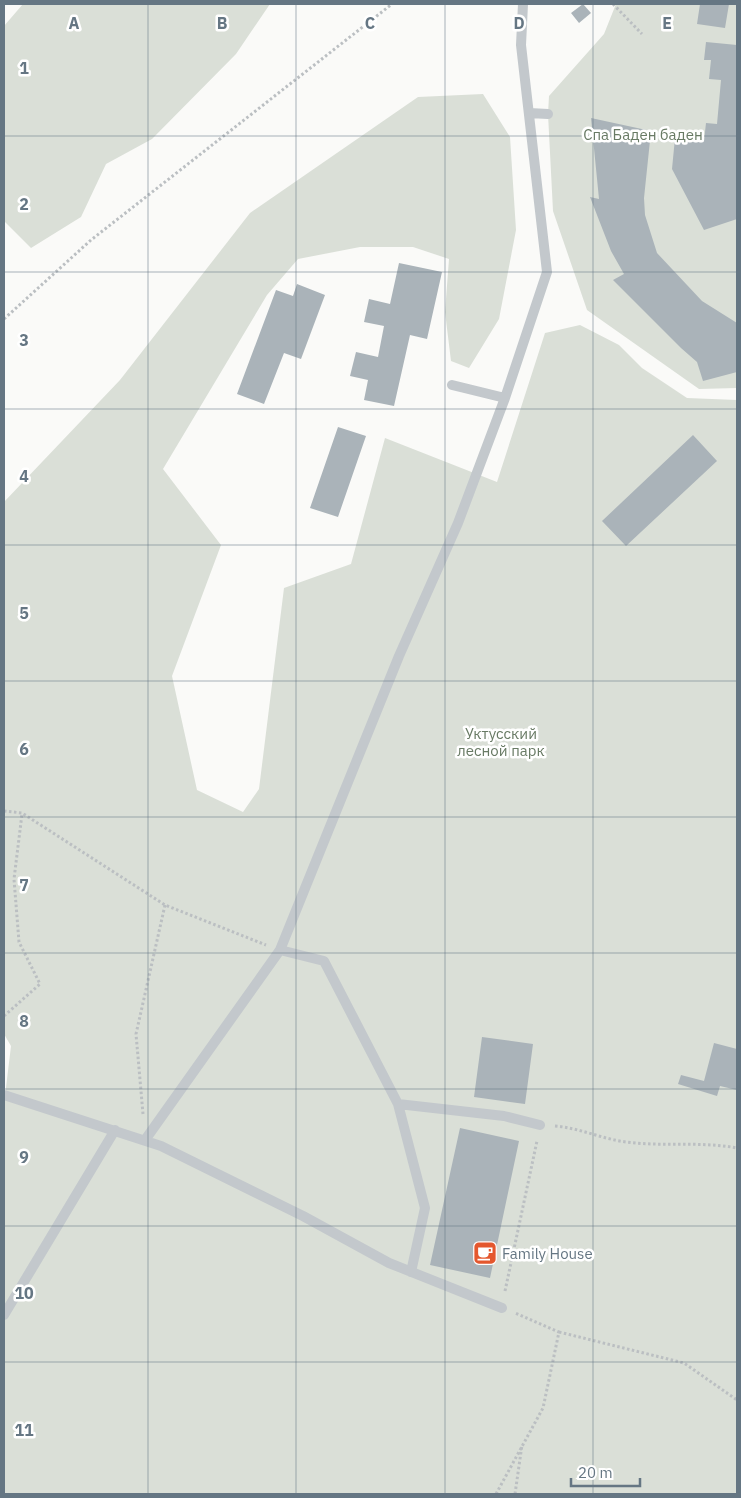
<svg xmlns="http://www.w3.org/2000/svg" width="741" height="1498" font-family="'IBM Plex Sans',sans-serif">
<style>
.green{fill:#dadfd7}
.building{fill:#aab3b9}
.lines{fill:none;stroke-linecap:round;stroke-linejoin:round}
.path{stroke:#bbbfc2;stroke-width:3;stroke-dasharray:2.5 2.5;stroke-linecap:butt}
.lane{stroke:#c3c8cc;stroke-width:10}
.grid{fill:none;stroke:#657683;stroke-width:1;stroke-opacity:0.55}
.labels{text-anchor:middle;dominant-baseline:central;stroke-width:5;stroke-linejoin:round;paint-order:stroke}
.park-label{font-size:15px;fill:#687a64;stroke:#fff}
.poi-label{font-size:15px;fill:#657683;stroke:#fff;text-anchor:start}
.grid-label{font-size:16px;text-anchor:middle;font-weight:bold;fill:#657683;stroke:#fff;stroke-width:5;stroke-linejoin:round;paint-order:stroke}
</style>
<rect width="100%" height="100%" fill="#fafaf8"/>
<path class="green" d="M23,4H270L236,54L152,139L106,164L81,217L31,248L4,221V26Z
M616,4H737V388L699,389L587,310L553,211L548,114L549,96L604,34Z
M483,94L510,137L516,230L499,319L469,368L451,361L445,312L449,259L413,247H360L298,259L267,295L163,469L221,545L172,676L197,790L243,812L259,789L284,588L351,564L385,438L497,482L545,333L580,325L619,345L642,368L687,398L737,400V1494H4V1104L11,1046L4,1034V502L120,380L250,213L418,97Z"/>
<path class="building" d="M583,4L591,13L579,23L571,13Z
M700,4H729L725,28L697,24Z
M706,42L737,45V219L704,230L672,169L675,138L704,141L706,123L717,124L721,80L709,79L711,60H704Z
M591,118L651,131L644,198L645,215L657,253L702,301L737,323V372L703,381L697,362L681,348L613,280L624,274L611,251L590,197L599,199Z
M399,263L442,272L427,339L410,335L394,406L364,400L368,380L350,376L356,352L378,357L384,326L364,322L369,299L390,304Z
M297,284L325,295L301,359L284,353L264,404L237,394L276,290L293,296Z
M338,427L366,436L338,517L310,508Z
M693,435L717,461L626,546L602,521Z
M482,1037L533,1044L525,1104L474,1097Z
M714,1043L737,1049V1090L720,1086L717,1096L678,1084L681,1075L704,1081Z
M460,1128L519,1141L490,1278L430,1265Z"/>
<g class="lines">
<path class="path" d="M613,4L642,34
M4,319L91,240L392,4
M4,811L22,813L165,905L266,945
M4,1016L40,984L19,942L14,879L22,814
M143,1114L136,1034L165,905
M555,1126C580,1128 602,1139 626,1142C663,1147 700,1141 737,1148
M505,1291L537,1141
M559,1332L684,1363L737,1400
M496,1494L543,1408L559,1332L515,1313
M515,1494L522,1445"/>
<path class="lane" d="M529,113L548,114
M452,385L505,398L547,272L521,45L523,4
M280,950L324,961L398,1104L504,1116L540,1125
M4,1095L161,1146L303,1216L389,1263L502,1308
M398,1104L425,1208L411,1272
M145,1140L280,950L399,656L458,523L505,398
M4,1315L115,1130"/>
</g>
<path class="grid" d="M148,4V1494M296,4V1494M445,4V1494M593,4V1494M4,136H737M4,272H737M4,409H737M4,545H737M4,681H737M4,817H737M4,953H737M4,1089H737M4,1226H737M4,1362H737"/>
<defs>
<g id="cafe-square" transform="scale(1.25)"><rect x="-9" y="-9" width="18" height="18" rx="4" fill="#e4572e" stroke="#fff"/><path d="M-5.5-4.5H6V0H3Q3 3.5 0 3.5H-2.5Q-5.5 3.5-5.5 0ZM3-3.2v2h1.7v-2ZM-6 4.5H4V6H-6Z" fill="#fff"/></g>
</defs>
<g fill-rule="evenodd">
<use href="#cafe-square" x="485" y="1253"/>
</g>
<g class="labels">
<g class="park-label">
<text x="643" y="134">Спа Баден баден</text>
<text x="501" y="733">Уктусский<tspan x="501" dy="17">лесной парк</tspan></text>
</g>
<g class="poi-label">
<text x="502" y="1253">Family House</text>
</g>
</g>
<g class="grid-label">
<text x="74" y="29">A</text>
<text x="222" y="29">B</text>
<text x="370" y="29">C</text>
<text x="519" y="29">D</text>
<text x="667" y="29">E</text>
<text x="24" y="74">1</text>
<text x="24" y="210">2</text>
<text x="24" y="346">3</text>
<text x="24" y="482">4</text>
<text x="24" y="619">5</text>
<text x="24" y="755">6</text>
<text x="24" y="891">7</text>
<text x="24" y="1027">8</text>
<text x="24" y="1163">9</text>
<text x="24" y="1299">10</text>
<text x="24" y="1436">11</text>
</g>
<rect width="741" height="1498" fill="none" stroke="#657683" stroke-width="10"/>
<path d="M571 1478v8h69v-8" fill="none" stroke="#657683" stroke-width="2.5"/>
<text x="578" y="1478" font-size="15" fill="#657683" stroke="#ffffff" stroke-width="4" paint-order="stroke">20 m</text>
</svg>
